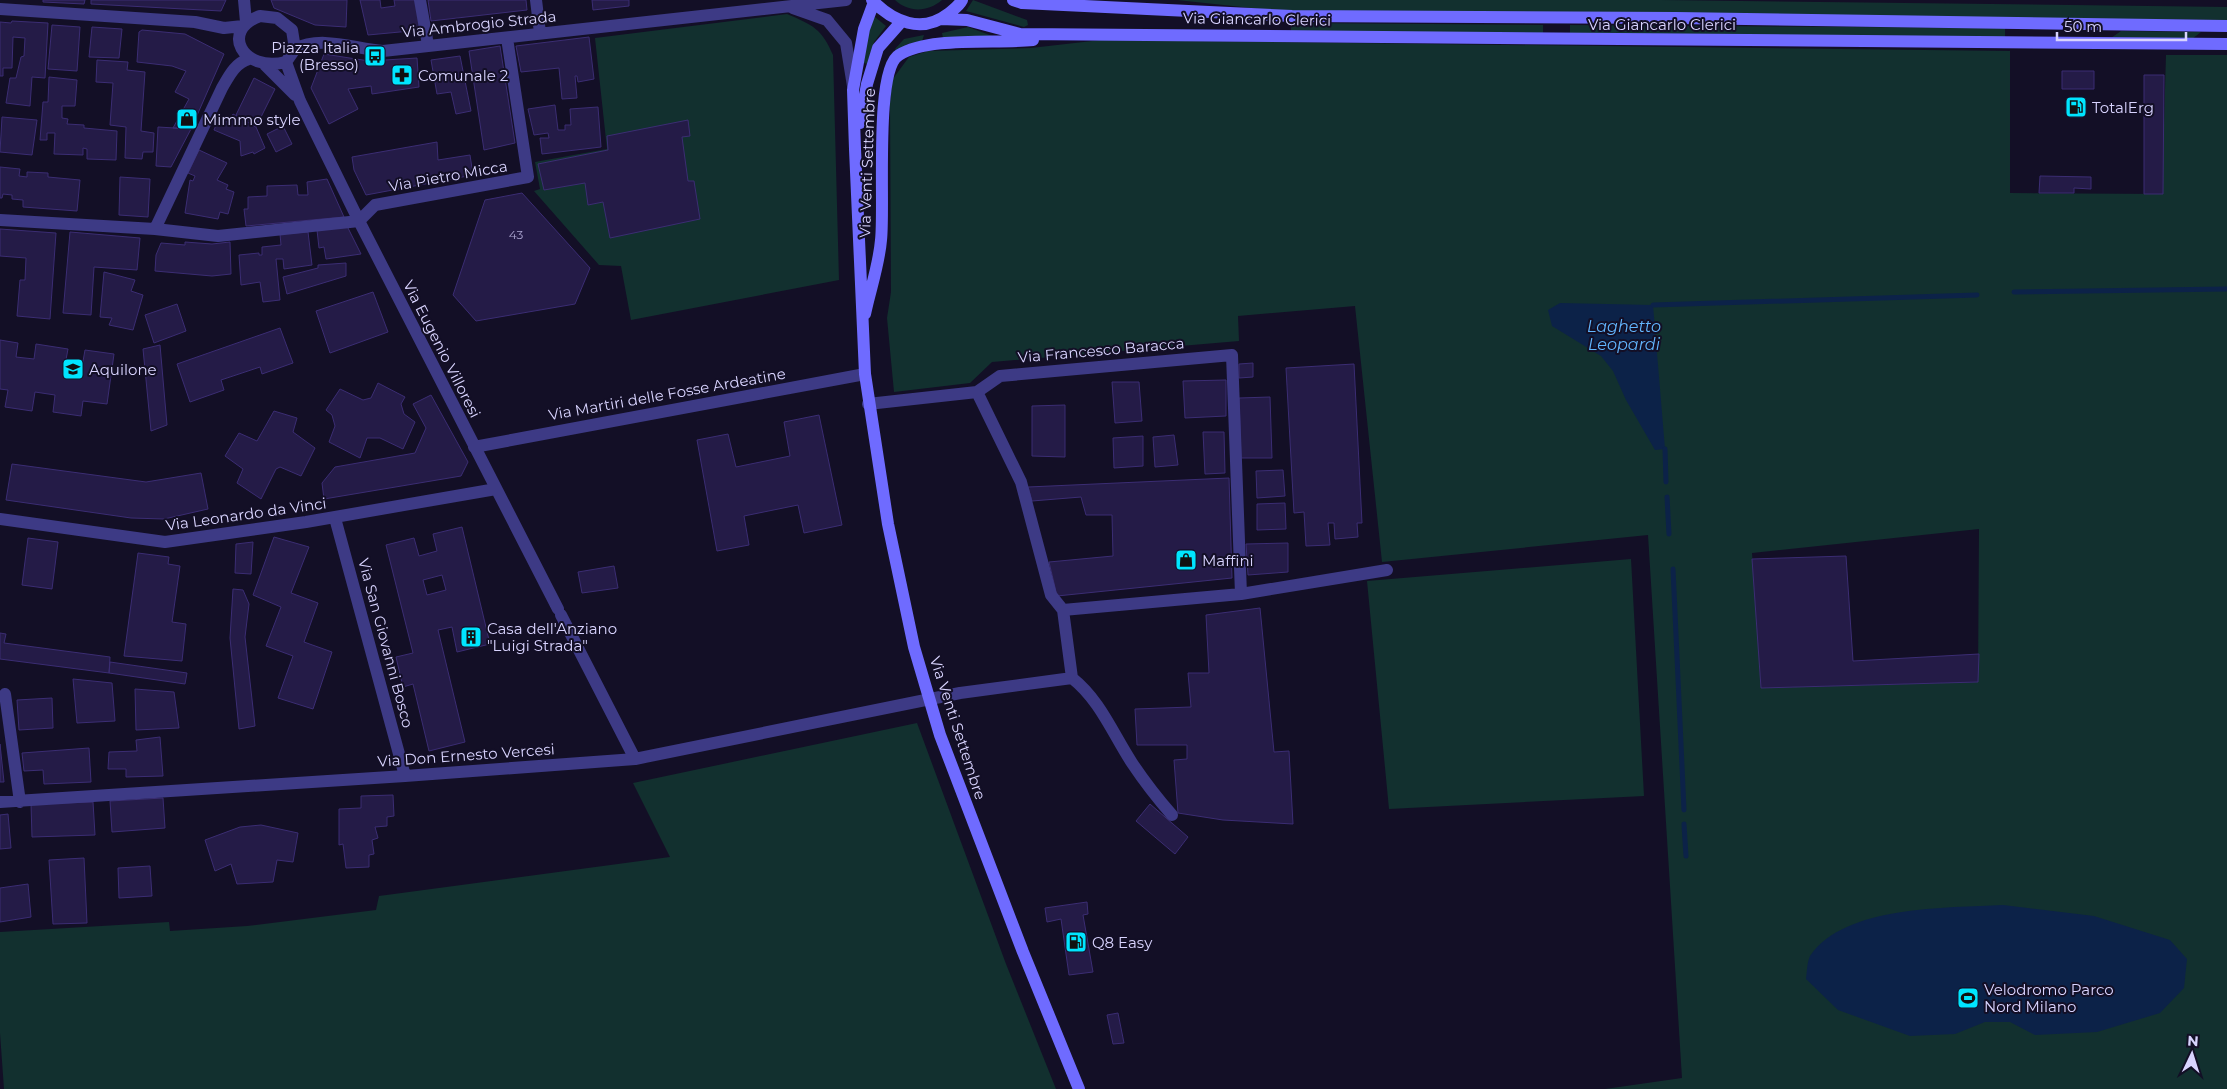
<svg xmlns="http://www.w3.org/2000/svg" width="2227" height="1089" font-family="Montserrat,sans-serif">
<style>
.green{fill:#12302f;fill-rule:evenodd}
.water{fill:#0c2248}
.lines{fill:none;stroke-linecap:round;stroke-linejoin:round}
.stream{stroke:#0c2248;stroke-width:5}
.building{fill:#241b47;stroke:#3b2d73;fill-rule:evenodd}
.street{stroke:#3d3a85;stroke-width:12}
.secondary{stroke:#6f6bff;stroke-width:12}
.labels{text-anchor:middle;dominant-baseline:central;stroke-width:4;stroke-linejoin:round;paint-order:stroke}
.number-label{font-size:12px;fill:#aca6d1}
.street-label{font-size:15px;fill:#d9d4ff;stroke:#130f26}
.poi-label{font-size:15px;fill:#d9d4ff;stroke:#130f26;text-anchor:start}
.water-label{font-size:16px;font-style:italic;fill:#62b6ff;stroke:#130f26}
</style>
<rect width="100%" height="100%" fill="#130f26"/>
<path class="green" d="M895,0H942C928,12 909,13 895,0Z
M973,0L1027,20L1028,25L1024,27L966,11Z
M1177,0H1662L2227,7V20L1289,12Z
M787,14C813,25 822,29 833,55L839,280L631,320L621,266L599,265L534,191L540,189L535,162L607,149L595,38Z
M875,17L886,26L874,42L867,64L861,62L871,22Z
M1302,23L1543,25V33L1291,31V26Z
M1570,25L2005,28V37L1570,34Z
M968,27L995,37L943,38L942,33Z
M2121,31L2201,32L2192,39L2111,38Z
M924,35L922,41L907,44L897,52L895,49L904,39Z
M1101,40L2010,51V193L2162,194L2166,55H2227V1089H1605L1682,1078L1648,535L1382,562L1355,306L1238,316L1239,341L992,362L970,383L894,392L887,318L891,292L890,103L892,80L909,57L928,51L1031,48ZM1979,529L1978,682L1761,688L1752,553Z
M1631,559L1644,796L1389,809L1367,581Z
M917,723L1006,964L1056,1089H4L0,1033V932L169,922L170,931L247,926L376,910L379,896L670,857L633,783Z"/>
<path class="water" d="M1560,303L1653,305L1665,449L1655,450L1626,400L1613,371L1601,356L1552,326L1548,310Z
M2003,905L2094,916L2170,940L2187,959L2184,988L2160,1013L2097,1032L2035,1035L2010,1022H1985L1955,1034L1910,1036L1838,1010L1806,979C1807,972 1807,962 1810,956C1845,905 1947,908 2003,905Z"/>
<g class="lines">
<path class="stream" d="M2014,292L2227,289
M1653,305L1977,295
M1665,449L1666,482
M1667,497L1669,534
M1673,569L1684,810
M1684,824L1686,856"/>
</g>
<path class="building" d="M43,0H85L84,4L43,2Z
M91,0H226L221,11L91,4Z
M271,0H347L346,27L315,25L274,8Z
M360,0H380L381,8L395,6L394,0H416L421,30L368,35Z
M428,0H526L527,10L431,21Z
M592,0H629V6L593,10Z
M12,21L48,23L45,78L32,77L30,106L6,103L10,78H16L21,57L24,56L25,38L13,37L12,68H3V76H0V22L11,23Z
M52,25L80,27L77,71L48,69Z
M92,27L122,29L119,58L89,57Z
M142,30L185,34L224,54L191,129L173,128L189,99L175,92L186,71L172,66L137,62L139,32Z
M589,37L594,79L578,82L577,76H575L577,98L562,99L559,68L521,72L516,46Z
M500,46L515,143L484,150L469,51Z
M324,54L369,61L417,58L419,87L372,94L371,86L348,89L358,109L329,124L311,88Z
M460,56L471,111L456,114L451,92L437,94L431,60Z
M97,60L128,62L127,70L145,72L141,131L154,133L153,152H143L142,159L125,158L126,127L110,125L113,83L96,82Z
M2062,71H2094V89H2062Z
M2144,75H2164L2163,194H2144Z
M49,77L77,80L75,106H62V118L68,119L67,124L84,125V128L117,131L116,160L87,159V149L83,148V155L54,154L55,133H47V140H40L43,102H48Z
M254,78L275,89L256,127L236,115Z
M555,105L558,130H565V125H571L570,109L598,107L601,147L542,154L540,138H549L548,133L534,135L528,109Z
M233,114L256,127L265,148L254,154L253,152L241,156L240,141L214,130L219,118L229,123Z
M2,117L37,120L32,155L0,152Z
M688,120L690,136L682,137L688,181H694L700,219L610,238L603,202L588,205L585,183L544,190L538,164L608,150L607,136Z
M283,126L292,144L276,152L267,134Z
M158,127L191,129L171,167L156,166Z
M437,142L438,160L470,155L473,175L366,195L354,170L352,157Z
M199,150L227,163L217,180L228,185L226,189L234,192L228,214L220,212L218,219L185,213L190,180L193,181L195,176L188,173Z
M0,167L20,169L19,176L27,177V172L48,173V177L80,180L77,211L23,207V200L12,199V195L3,194L2,198H0Z
M2040,176L2091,177V189L2074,188V193H2039Z
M120,177L150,179L148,217L119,215Z
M327,179L344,217L246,226L244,209H248V197L267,196V186L297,185L298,195H308L307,182Z
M522,193L590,268L575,304L476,321L453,295L485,200Z
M347,226L361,254L326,259L324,247L319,248L317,230Z
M0,229L56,233L50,319L17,316L20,280H25L26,258L0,256Z
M70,232L140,238L137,270L94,267L91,315L63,313Z
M308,232L312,265L284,269L283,259H276L280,300L263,302L260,282L241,285L239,255L259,253V255H262V247L281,245L280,234Z
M185,242L212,244L230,242L231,274L212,276L155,271L156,255L161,243L185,245Z
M346,263V276L287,294L283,277L318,268V265Z
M104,272L135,280L131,291L143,295L133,330L109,325L112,318L100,317Z
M373,292L388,332L330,353L316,311Z
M177,304L186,331L154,343L145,315Z
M280,328L293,363L262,374L260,367L221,380L224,390L190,402L177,364Z
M0,340L18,343L16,357L34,359L36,344L68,349L65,365L82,367L85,350L114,354L107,404L83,401L81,416L53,412L55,395L35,392L32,411L5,407L8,390L0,389Z
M160,345L167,425L151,431L143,349Z
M1253,363V377L1239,378V364Z
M1354,364L1362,523H1357L1358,537L1335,539L1334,523H1328L1330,545L1306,546L1304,512L1294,513L1286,368Z
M1226,380V416L1185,418L1183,381Z
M1112,382H1139L1142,421L1115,423Z
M378,383L405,397L401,404L404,414L415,422L403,449L380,438H367L360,458L329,442L335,426L332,415L326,410L340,389L363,400L371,398Z
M431,395L468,462L461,476L324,499L322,483L335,467L415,453L426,428L413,404Z
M1270,397L1272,458H1241L1239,398Z
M1065,405V457L1032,456V406Z
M274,411L297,418L293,432L315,448L301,476L280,467L276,469L261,499L237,483L243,469L225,456L239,433L257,441Z
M819,415L842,525L804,533L798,505L744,516L749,545L717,551L697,440L728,434L736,467L790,456L784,422Z
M1203,432H1224L1225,473L1205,474Z
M1174,435L1178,465L1155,467L1153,437Z
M1143,436V466L1114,468L1113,438Z
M12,464L146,482L201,473L208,509L164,519L131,518L6,500Z
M1283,470L1285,496L1257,498L1256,471Z
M1229,478L1232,578L1057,596L1049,562L1113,556L1112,515H1086L1081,497L1032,501L1028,487Z
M1285,503L1286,529L1257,530V504Z
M462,527L490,644L457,652L452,627L438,630L465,742L429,751L413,684L403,687L396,657L413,653L386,545L414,538L419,556L437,551L433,534ZM442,575L446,590L427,595L423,580Z
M274,537L309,547L291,593L318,603L304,642L332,652L313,709L278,698L293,656L266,646L281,607L253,595Z
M28,538L58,542L52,589L22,585Z
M253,542L251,574L235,573L236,544Z
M1288,543V572L1248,575L1246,544Z
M138,553L169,557L168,564L180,566L172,622L186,624L182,661L124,656Z
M1846,556L1853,661L1979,654L1978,682L1761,688L1752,559Z
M614,566L618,588L582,593L578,572Z
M233,589L243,590L249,604L245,637L255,726L239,729L230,638Z
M1260,608L1274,752L1289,751L1293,824L1223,820L1178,813L1174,760L1187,759V745H1137L1135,709L1191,707L1188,673H1209L1206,615Z
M0,633L6,634L4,643L110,657L109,673L0,659Z
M110,662L187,673L185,684L109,673Z
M73,679L112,683L115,721L77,723Z
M135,689L174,692L179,728L136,730Z
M52,698L53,728L19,730L17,700Z
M160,737L163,776L126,777V769H108L109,752L137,751L136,740Z
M0,744L4,782H0Z
M89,748L91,782L44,784L43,770L24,771L22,753Z
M393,795L394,816L387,817V826L375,827L378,838L372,840L374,854L369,855V867L346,868L343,844L339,845V809L361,808V796Z
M163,798L165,828L112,832L110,801Z
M93,802L95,835L32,837L31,804Z
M1150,804L1188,837L1175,854L1136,821Z
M8,814L11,848L0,849V815Z
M261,825L298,833L293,862L277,860L273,882L237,884L231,864L215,871L205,840L240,827Z
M84,858L87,923L53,924L49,860Z
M150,866L152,896L119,898L118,868Z
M28,884L31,917L0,922V888Z
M1087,902L1088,914L1083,915L1093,972L1069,975L1061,919L1047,922L1045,908Z
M1118,1013L1124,1043L1113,1044L1107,1015Z"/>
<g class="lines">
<path class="street" d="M244,0L246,22
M420,0L428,45
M536,0L540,33
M793,8L827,20L846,43L853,86
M0,9L195,22L224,28L243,26
M260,16L277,18L292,30L295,49L286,62C242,73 220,30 260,16Z
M295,49C321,35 355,49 383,51L846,0
M286,62L300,101L359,221L558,609
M265,65L295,95
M0,220L155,229L222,88C229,76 235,63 249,59
M359,221L375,205L528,177L507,38
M155,229L218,236L359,221
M977,392L1021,482L1051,595L1063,610
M868,404L977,392L1000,376L1232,355L1241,594
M474,447L865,374
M335,518L405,776
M0,519L165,542L306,522L496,489
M561,615L635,759
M1072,678L1063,610L1241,594L1387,570
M1072,678C1100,700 1113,734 1132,763C1144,781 1158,799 1172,815
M5,694L20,802
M0,802L405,776L635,759L960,693L1072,678"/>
<path class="secondary" d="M872,0C893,22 922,34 948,14C954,9 959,6 962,0
M1013,0L1022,3L1292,16L1676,18L2227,26
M874,2L864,29L853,90L855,149L865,374L888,524L914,647L940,735L1023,952L1079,1089
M941,19L967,20L1020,34L2227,44
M860,123L867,84L878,48L901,22
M865,314C870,290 879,265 881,240C885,208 874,69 899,55C929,36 996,44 1033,40"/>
</g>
<defs>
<g id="bus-square" transform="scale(1.125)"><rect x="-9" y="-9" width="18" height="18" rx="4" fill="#00e5ff" stroke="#130f26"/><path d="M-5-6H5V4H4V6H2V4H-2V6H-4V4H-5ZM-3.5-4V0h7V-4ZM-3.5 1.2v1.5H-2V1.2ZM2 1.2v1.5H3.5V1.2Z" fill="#111"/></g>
<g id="pharmacy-square" transform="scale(1.125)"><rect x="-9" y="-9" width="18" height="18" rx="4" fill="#00e5ff" stroke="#130f26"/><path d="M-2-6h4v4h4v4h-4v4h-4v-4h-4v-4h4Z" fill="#111"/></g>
<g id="fuel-square" transform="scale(1.125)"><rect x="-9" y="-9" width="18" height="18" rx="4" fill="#00e5ff" stroke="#130f26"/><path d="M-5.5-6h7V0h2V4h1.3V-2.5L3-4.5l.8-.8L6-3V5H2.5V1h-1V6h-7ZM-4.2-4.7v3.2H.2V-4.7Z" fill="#111"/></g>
<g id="shop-square" transform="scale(1.125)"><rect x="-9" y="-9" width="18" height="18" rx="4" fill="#00e5ff" stroke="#130f26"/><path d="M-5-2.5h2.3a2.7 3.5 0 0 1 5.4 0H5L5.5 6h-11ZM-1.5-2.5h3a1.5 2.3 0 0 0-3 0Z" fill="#111"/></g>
<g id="school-square" transform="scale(1.125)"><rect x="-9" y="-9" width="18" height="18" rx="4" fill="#00e5ff" stroke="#130f26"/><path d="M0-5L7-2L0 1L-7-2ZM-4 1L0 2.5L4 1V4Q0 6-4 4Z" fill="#111"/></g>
<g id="building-square" transform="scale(1.125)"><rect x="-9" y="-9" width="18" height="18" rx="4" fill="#00e5ff" stroke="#130f26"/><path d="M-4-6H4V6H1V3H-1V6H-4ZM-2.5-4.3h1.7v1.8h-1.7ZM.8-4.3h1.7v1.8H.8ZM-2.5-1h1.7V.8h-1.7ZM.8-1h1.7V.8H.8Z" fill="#111"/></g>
<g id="stadium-square" transform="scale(1.125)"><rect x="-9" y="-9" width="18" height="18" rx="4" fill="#00e5ff" stroke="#130f26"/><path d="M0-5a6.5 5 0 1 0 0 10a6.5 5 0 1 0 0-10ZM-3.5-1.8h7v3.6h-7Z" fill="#111"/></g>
</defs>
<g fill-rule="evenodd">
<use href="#bus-square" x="375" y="56"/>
<use href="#pharmacy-square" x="402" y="75"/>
<use href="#fuel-square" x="2076" y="107"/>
<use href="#shop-square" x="187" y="119"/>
<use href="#school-square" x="73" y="369"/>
<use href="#shop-square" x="1186" y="560"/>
<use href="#building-square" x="471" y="637"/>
<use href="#fuel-square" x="1076" y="942"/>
<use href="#stadium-square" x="1968" y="998"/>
</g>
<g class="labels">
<g class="number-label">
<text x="516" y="234">43</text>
</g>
<g class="street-label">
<text transform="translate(1257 19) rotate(1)">Via Giancarlo Clerici</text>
<text transform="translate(479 24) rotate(-6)">Via Ambrogio Strada</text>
<text x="1662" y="24">Via Giancarlo Clerici</text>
<text transform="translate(867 163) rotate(-88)">Via Venti Settembre</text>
<text transform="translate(448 176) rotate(-10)">Via Pietro Micca</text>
<text transform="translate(442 349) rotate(63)">Via Eugenio Villoresi</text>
<text transform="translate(1101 350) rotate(-5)">Via Francesco Baracca</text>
<text transform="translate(667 394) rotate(-10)">Via Martiri delle Fosse Ardeatine</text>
<text transform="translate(246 514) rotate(-8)">Via Leonardo da Vinci</text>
<text transform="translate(386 643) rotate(75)">Via San Giovanni Bosco</text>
<text transform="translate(958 728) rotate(72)">Via Venti Settembre</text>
<text transform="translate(466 755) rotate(-4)">Via Don Ernesto Vercesi</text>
</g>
<g class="poi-label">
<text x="359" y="47" text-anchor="end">Piazza Italia<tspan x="359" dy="17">(Bresso)</tspan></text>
<text x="418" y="75">Comunale 2</text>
<text x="2092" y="107">TotalErg</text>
<text x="203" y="119">Mimmo style</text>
<text x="89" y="369">Aquilone</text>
<text x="1202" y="560">Maffini</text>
<text x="487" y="628">Casa dell'Anziano<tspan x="487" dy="17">"Luigi Strada"</tspan></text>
<text x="1092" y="942">Q8 Easy</text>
<text x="1984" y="989">Velodromo Parco<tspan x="1984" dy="17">Nord Milano</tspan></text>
</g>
<g class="water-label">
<text x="1624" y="326">Laghetto<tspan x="1624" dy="18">Leopardi</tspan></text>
</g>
</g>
<g transform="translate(2192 1054) rotate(4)" stroke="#130f26" stroke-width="4" paint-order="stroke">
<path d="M0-4L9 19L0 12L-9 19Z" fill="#d9d4ff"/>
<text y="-8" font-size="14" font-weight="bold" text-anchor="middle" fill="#d9d4ff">N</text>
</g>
<path d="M2057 32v8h129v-8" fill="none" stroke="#d9d4ff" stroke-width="2.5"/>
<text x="2064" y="32" font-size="15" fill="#d9d4ff" stroke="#130f26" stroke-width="4" paint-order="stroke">50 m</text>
</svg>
